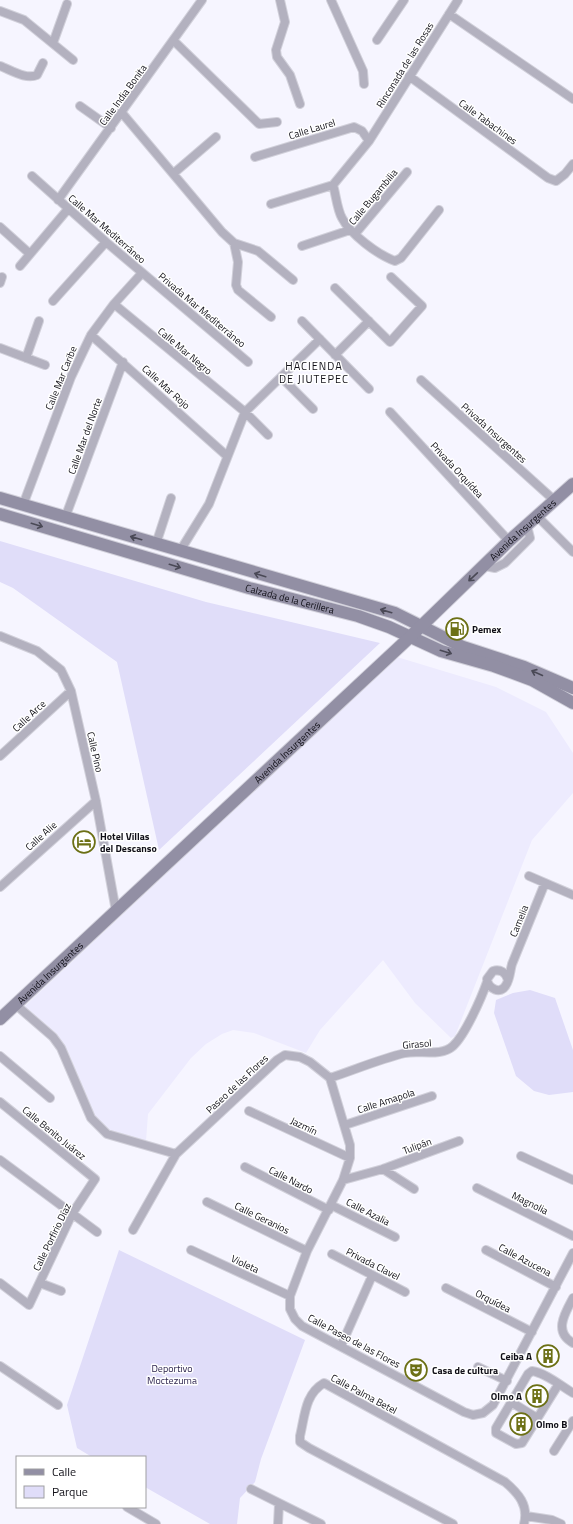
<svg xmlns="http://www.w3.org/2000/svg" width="573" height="1524" font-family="'Titillium Web',sans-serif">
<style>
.built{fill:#edebfe}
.green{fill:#e0ddf9}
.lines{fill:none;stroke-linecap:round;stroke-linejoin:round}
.street-casing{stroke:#d1d0da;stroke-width:10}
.secondary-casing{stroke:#d1d0da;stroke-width:14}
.street{stroke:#b3b1bf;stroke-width:8}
.secondary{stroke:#928fa4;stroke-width:12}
.oneway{stroke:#4a4956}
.labels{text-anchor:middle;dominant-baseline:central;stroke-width:3;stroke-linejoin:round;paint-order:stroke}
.street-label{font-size:10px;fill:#100f17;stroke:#fff}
.poi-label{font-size:10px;font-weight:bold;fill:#100f17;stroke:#fff;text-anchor:start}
.park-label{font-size:10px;fill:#2d244e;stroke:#fff}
.neighbourhood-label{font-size:11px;letter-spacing:1px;fill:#100f17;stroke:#fff}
</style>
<rect width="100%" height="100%" fill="#f6f5ff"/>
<path class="built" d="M397,657L496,687L546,712L573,753V793L532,840L455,1036L451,1038L415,1003L383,960L320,1030L306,1053L254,1033L233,1030L222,1034L206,1044L191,1058L148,1114L146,1141L110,1131L92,1113L70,1056L60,1040L24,1007Z"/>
<path class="green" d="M0,541L206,602L380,643L159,850L117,662L13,588L0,582Z
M530,990L555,998L573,1050V1092L549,1095L534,1091L516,1076L494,1013L496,1000L513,993Z
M119,1250L305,1340L261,1459L255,1482L240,1498L237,1524H210L145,1487V1457H92L77,1448L67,1405Z"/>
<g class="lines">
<g class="street-casing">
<path id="street" d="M280,0L285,22L276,50L277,57L290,75L300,104
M331,0L363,71L364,84
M0,11L24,20L73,60
M449,14L573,99
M377,40L404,0
M174,41L259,124L277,122
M53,43L67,4
M0,66C11,70 26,80 37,75L43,63
M409,76L548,178L556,181L565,174L573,164
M80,106L111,128
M122,113L222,232L234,243L258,251L293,280
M255,157L354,127L362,131L369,141
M174,173L216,137
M32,176L106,242L248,362
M333,185C336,195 337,209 342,218C350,234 378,255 395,261L401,258L439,210
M58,200L202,0
M271,204L333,185L369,141L458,0
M0,227L30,254
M355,234L407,172
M234,243L238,262L236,285L238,290L271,317
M302,246L350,230
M20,266L68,209
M0,283L2,277
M335,288L390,342L422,306L391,277
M53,301L106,242
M114,304L245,412L268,435
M302,321L369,389
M91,335L227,456
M0,348L45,365
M335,355L369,321
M26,358L39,321
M281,377L313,409
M421,380L554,500
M390,412L509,541
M23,505L71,377L91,335L114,304L142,273
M538,517L573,552
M65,518L123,362
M156,544L171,498
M180,551L209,504L245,412L320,339
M485,566L495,568L505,563L530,538L527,526
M0,636L37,651L61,670L71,691L96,801L116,911
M0,756L71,691
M529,876L573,895
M0,887L96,801
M508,980C506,972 500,969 493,971L487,979C488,989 501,995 506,985C510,979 510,971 512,964C523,937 534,910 545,883
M16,1005L53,1037L61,1048L91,1118L107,1134L176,1154
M0,1056L50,1098
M330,1078C354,1070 380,1059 405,1053C420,1050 441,1057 453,1046C465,1035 481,999 487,982
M0,1102L95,1179L72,1214L29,1305L0,1283
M249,1111L350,1158
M345,1125L432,1096
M521,1156L573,1180
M0,1160L97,1232
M245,1167L329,1210
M383,1169L414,1189
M343,1180L383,1169L459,1141
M477,1188L573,1236
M207,1202L307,1251
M331,1205L395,1237
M133,1230L176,1154L277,1060L285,1055L300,1057L310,1062L330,1078L350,1145V1158L343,1180L307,1251L290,1296V1309L295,1319L302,1326L464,1412L473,1415L483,1413L493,1405L573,1253
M191,1250L290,1296
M486,1250L556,1287
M332,1254L405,1292
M40,1283L61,1291
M446,1288L532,1332
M573,1298C565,1313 553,1332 573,1343
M341,1346L372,1276
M0,1366L58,1405
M478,1367L507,1381
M558,1385L522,1443L516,1444L496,1433V1428L528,1374L532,1371C546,1373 561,1386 573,1393
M511,1402L537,1418
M554,1451L573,1421
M251,1489L321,1524
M127,1507L156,1524
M526,1516L552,1520L561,1524
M278,1524L279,1504
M453,1524L309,1448L300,1442V1436C305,1415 305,1394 324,1383L505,1482C518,1493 529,1505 524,1524"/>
</g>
<g class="secondary-casing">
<g id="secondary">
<path d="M0,498L395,613L463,647L524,667L573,688"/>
<path id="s1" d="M0,514L249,588L358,616L389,627L441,651L494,666L532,680L573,703"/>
<path id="s2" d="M0,1019L410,637L509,541L573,484"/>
</g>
</g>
<use href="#street" class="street"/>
<use href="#secondary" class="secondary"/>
</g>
<defs><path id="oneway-shaft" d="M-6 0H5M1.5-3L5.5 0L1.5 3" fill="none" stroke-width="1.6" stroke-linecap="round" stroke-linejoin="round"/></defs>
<g class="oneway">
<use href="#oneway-shaft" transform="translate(37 525) rotate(17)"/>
<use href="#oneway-shaft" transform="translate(136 538) rotate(-164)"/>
<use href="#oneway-shaft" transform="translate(175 566) rotate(17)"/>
<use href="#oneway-shaft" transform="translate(260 575) rotate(-163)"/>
<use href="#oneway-shaft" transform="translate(473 577) rotate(137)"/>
<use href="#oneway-shaft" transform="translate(386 611) rotate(-164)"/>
<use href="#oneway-shaft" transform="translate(446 652) rotate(17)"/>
<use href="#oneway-shaft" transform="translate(537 673) rotate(-156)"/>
</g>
<defs>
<g id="fuel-ring" transform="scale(1.15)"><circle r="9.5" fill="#fff" stroke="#6c7015" stroke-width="1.5"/><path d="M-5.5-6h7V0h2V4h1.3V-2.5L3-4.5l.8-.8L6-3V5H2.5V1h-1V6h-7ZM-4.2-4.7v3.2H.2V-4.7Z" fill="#6c7015"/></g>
<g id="hotel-ring" transform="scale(1.15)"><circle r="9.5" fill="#fff" stroke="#6c7015" stroke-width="1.5"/><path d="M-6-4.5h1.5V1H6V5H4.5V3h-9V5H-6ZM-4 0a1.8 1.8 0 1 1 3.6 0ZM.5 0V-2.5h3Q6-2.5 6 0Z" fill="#6c7015"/></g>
<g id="building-ring" transform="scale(1.15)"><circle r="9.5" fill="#fff" stroke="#6c7015" stroke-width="1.5"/><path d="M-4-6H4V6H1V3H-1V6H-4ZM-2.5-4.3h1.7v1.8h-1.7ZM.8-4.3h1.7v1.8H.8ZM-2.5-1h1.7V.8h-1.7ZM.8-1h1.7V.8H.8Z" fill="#6c7015"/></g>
<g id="theatre-ring" transform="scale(1.15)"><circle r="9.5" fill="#fff" stroke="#6c7015" stroke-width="1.5"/><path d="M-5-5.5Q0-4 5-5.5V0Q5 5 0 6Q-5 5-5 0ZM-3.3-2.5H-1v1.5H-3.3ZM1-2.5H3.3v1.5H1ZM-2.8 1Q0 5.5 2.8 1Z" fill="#6c7015"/></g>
</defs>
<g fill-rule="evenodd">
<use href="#fuel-ring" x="457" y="629"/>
<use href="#hotel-ring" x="84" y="842"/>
<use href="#building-ring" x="548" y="1356"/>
<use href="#theatre-ring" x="416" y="1370"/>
<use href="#building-ring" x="537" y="1396"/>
<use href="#building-ring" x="521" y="1424"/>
</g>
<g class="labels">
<g class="street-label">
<text transform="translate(405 65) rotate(-58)">Rinconada de las Rosas</text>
<text transform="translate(123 95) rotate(-54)">Calle India Bonita</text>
<text transform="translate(488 122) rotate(36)">Calle Tabachines</text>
<text transform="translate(312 129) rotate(-17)">Calle Laurel</text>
<text transform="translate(373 197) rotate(-50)">Calle Bugambilia</text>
<text transform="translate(107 229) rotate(41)">Calle Mar Mediterráneo</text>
<text transform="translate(202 310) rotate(40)">Privada Mar Mediterráneo</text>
<text transform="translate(185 351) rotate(40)">Calle Mar Negro</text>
<text transform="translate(61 378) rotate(-68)">Calle Mar Caribe</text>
<text transform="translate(166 387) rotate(42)">Calle Mar Rojo</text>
<text transform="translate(494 433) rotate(42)">Privada Insurgentes</text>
<text transform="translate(85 436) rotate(-70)">Calle Mar del Norte</text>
<text transform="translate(457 470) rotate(47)">Privada Orquídea</text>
<text stroke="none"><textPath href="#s2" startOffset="716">Avenida Insurgentes</textPath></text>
<text stroke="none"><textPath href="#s1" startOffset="302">Calzada de la Cerillera</textPath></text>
<text transform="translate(29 716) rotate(-43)">Calle Arce</text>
<text transform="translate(95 752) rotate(77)">Calle Pino</text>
<text stroke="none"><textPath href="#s2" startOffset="392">Avenida Insurgentes</textPath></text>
<text transform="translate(41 836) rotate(-42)">Calle Alie</text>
<text transform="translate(519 921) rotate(-68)">Camelia</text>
<text stroke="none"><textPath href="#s2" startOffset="68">Avenida Insurgentes</textPath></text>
<text transform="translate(417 1044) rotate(-5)">Girasol</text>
<text transform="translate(237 1084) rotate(-43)">Paseo de las Flores</text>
<text transform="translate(386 1101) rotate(-18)">Calle Amapola</text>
<text transform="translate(304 1126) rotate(25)">Jazmín</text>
<text transform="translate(54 1133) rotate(39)">Calle Benito Juárez</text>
<text transform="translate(417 1146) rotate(-20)">Tulipán</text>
<text transform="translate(291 1180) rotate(27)">Calle Nardo</text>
<text transform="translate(530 1203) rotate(26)">Magnolia</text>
<text transform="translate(368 1212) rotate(27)">Calle Azalia</text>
<text transform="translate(262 1218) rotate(26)">Calle Geranios</text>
<text transform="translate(52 1237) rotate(-64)">Calle Porfirio Díaz</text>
<text transform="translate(525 1260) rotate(28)">Calle Azucena</text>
<text transform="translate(245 1264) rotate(25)">Violeta</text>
<text transform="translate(373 1264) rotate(27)">Privada Clavel</text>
<text transform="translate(493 1301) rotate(27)">Orquídea</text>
<text transform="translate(354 1341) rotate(28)">Calle Paseo de las Flores</text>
<text transform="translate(364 1394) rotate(28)">Calle Palma Betel</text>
</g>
<g class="poi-label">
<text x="472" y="629">Pemex</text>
<text x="100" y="836">Hotel Villas<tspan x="100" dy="12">del Descanso</tspan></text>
<text x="532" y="1356" text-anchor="end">Ceiba A</text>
<text x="432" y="1370">Casa de cultura</text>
<text x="522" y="1396" text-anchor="end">Olmo A</text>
<text x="536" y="1424">Olmo B</text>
</g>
<g class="park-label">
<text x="172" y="1368">Deportivo<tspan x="172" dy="12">Moctezuma</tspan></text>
</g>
<g class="neighbourhood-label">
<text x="314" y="366">HACIENDA<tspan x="314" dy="13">DE JIUTEPEC</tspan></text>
</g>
</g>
<rect x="16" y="1456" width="130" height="52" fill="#ffffff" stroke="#9f9fa2"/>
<rect x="24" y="1469" width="20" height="6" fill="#928fa4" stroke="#9f9fa2"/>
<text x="52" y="1476" font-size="12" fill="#100f17">Calle</text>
<rect x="24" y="1486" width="20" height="12" fill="#e0ddf9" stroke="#9f9fa2"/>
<text x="52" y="1496" font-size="12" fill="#100f17">Parque</text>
</svg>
